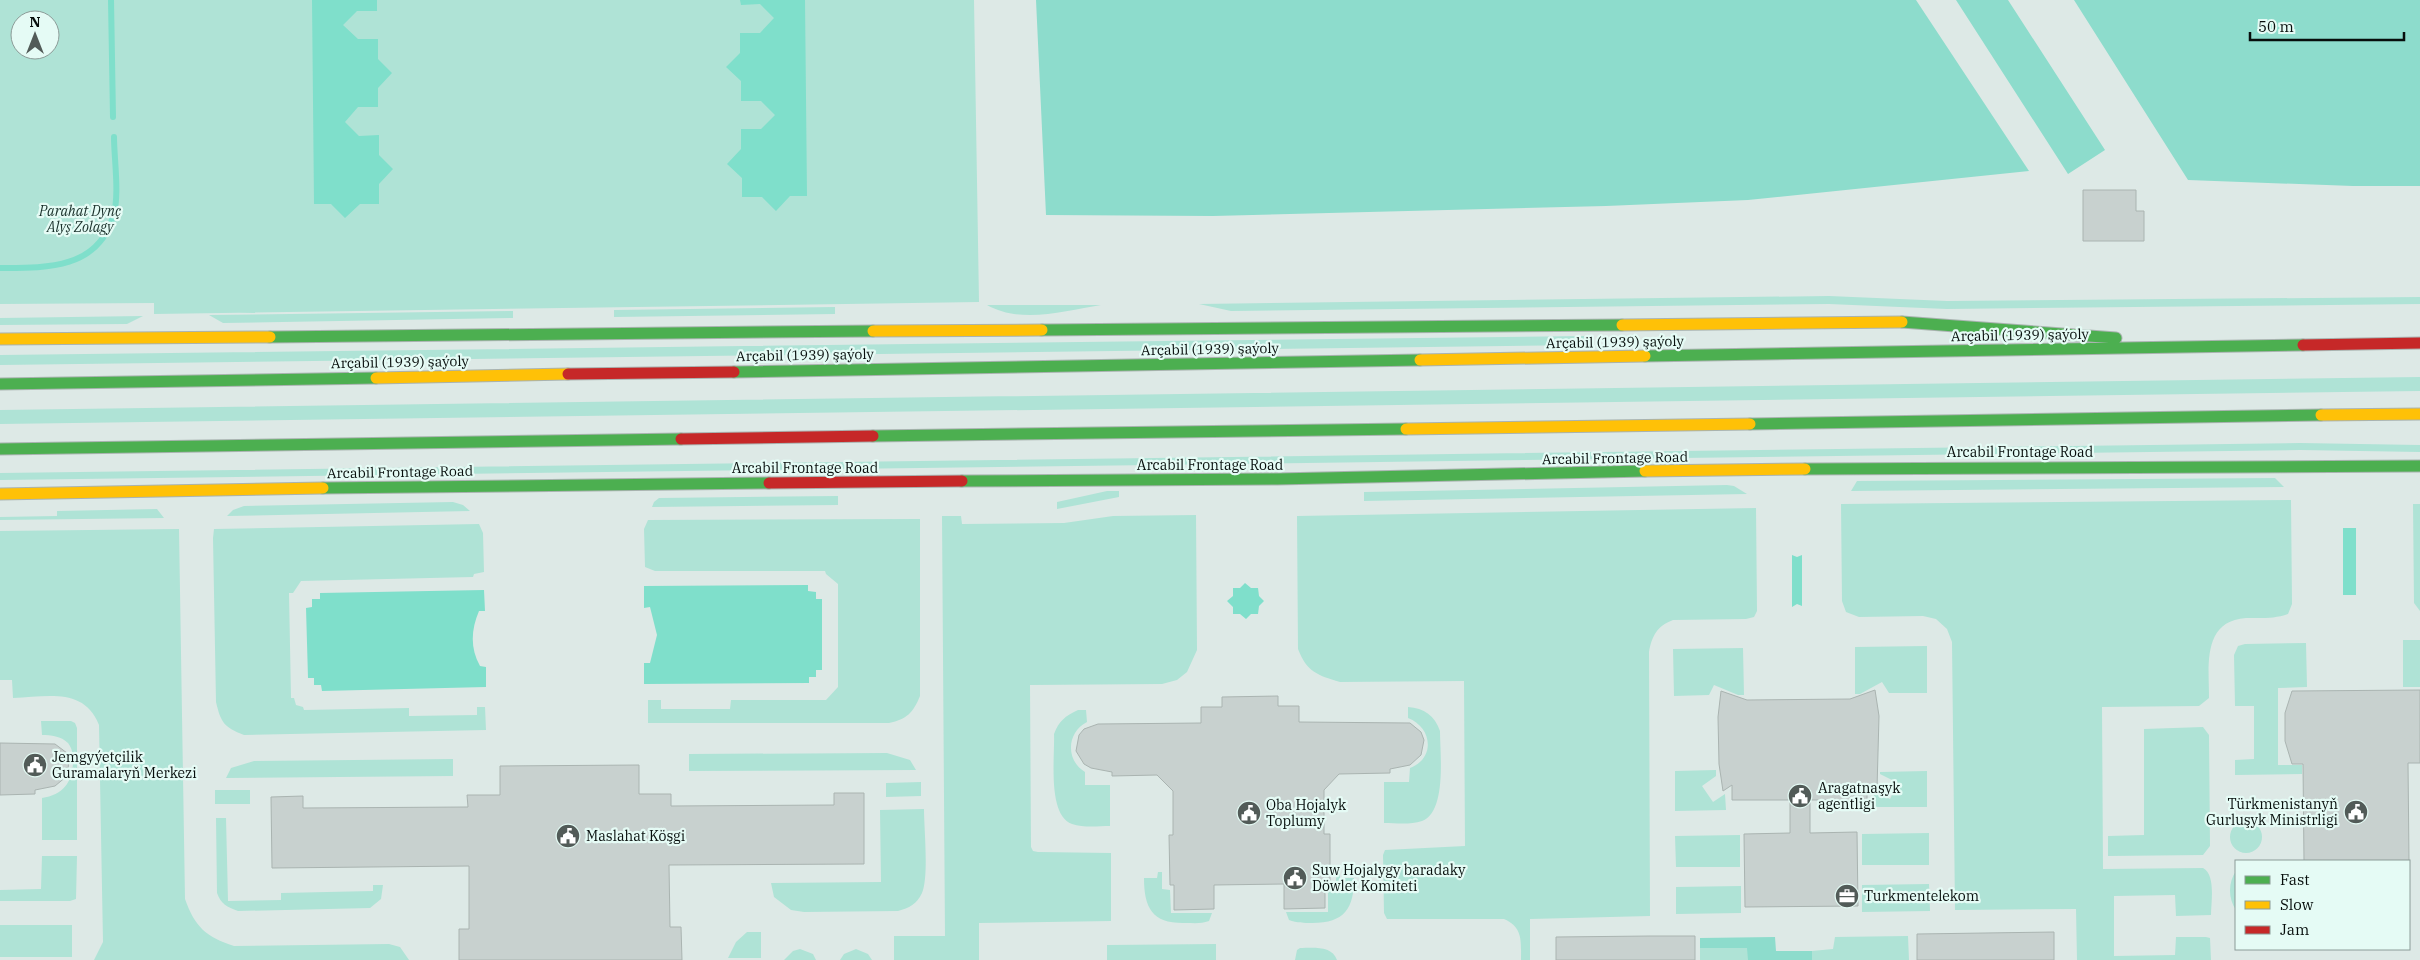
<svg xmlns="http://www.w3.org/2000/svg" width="2420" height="960" font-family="'IBM Plex Serif',serif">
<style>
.green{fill:#afe3d6;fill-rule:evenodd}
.forest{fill:#8ddccc}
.water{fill:#7fdfcb}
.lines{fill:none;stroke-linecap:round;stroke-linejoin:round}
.stream{stroke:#7fdfcb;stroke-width:6}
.building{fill:#c8d1cf;stroke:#aab4b1}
.fast-casing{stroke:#a9b3b0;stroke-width:13}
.slow-casing{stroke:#a9b3b0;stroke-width:13}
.jam-casing{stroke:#a9b3b0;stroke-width:13}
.fast{stroke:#4caf50;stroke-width:11}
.slow{stroke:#ffc107;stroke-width:11}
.jam{stroke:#c62828;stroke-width:11}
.labels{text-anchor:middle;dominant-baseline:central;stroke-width:4.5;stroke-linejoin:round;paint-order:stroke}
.park-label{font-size:14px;font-style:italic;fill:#182f29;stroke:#e5fbf5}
.street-label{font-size:14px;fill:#070e0c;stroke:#e5fbf5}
.poi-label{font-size:14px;fill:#070e0c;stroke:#e5fbf5;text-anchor:start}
</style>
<rect width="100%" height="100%" fill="#dde9e6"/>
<path class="green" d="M0,0H974L979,302L154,314V303L0,304ZM20,20H50V50H20Z
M1829,296L1947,301L2420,297V304L1947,309L1829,304L1231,311L1199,304Z
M987,305H1101C1065,311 1020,324 987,305Z
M835,307V314L614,317V310Z
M513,311V318L223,323L209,315Z
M143,316L127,324L0,325V318Z
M1584,336V345L0,365V355Z
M2420,377V391L0,424V410Z
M2300,443L2420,445V452L2300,450L0,480V473Z
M2275,478L2284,487L1851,491L1857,481Z
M1727,485L1734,486L1747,494L1364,501V492Z
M1107,491H1119V497L1057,509V502Z
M838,496V505L652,507L654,502L659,498Z
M2291,500L2292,604L2288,614C2274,619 2261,618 2246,618C2202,621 2209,666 2209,698L2199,706L2102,707L2103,869L2203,868C2216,875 2211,902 2211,915L2176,916L2175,895L2114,896V956L2175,955L2176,937H2206L2210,938L2211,960H2077L2076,909L1955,910L1952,642L1947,629L1936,619L1923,616L1859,617L1846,612L1842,601L1841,504Z
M453,502L463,505L470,511L227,516L233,510L244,506Z
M2413,504H2420V611L2414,603Z
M1756,508L1757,611L1754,617L1746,619L1673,620C1657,626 1652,636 1649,652L1650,916L1530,919V960H1521C1521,941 1523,927 1504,919H1387L1384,913L1383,855L1385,850L1465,846L1464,681L1340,682C1317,675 1307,672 1298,649L1297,516Z
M157,509L164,518L0,520V517L57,516V511Z
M1196,515L1197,650L1187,672L1177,680L1162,684L1030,685L1031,847L1033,851L1038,852L1111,853V921L979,923V960H894V936H945L942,516H961L962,524L1064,523L1113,516Z
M920,519V696C913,713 907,719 889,723H648V700H661V709H730L731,700H826L838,687V584L826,574L825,571H655L645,567L644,529L648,520Z
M479,524L483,533L484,572L474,574L473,577L301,581L293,593H289L291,698H294L296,705L303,707L304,710L409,708V716L477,715V707H485L486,730L244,735C224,727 221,723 216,702L213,538L214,529Z
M179,529L185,899C195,927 206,937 234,946L389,944L400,947L409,960H94L103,942L99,725C84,687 47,697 13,698L12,680H0V531Z
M2403,640H2420V687H2403Z
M2306,643L2307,687L2278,688V765H2302V774L2235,775V760L2254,759V706H2235L2234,655L2238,646L2245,644Z
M1927,646V693H1889L1882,682L1860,694H1855V647Z
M1743,648L1744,695H1738L1714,685L1709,695L1674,696L1673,649Z
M1408,707C1424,708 1435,716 1440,731C1440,753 1447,812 1422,821C1410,825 1396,823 1384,823V782H1409L1410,768C1436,758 1432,727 1408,718Z
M1078,710H1086L1087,722C1067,732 1065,760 1085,772V785H1110V826C1098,826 1084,828 1072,824C1047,815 1055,756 1054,734C1059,721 1065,716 1078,710Z
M41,721H71L75,723L77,728V840H42V798C63,795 73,782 73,761C73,754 72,748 68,743C61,736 51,735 42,735Z
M2203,727L2209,735L2210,846L2203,855L2108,856V836L2144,835V729Z
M887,753L910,760L916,770L689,771V754Z
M453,759V776L226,778L231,768L254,761Z
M1716,770V776L1702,786L1713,802L1725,794L1726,810L1675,811V771Z
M1927,771V807H1874V791L1890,799L1898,783L1880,774V772Z
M921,782V796L886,797V783Z
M215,790H250V804H215Z
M924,809C924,829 929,876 922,893C917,904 909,908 898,911L804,912L791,910L774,897L771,883L881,882L880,810Z
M216,818H226L228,901L281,900V893L373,891V885H383L381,899L370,908L238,911C227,907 221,904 217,893Z
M2230 837a16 16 0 1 1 32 0a16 16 0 1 1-32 0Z
M1929,833V865H1862V834Z
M1740,835V867H1676L1675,836Z
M42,856H77L76,899L70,901H0V890L41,889Z
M2236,871V910C2228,899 2228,882 2236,871Z
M1158,872H1162V889L1170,890L1171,913H1212L1209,921C1201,924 1194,923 1186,923C1153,924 1144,909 1144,878H1157Z
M1336,872H1340V878H1354C1354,908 1345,923 1312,923C1304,923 1297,923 1289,920L1286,912H1328V889H1336Z
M1929,884L1930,911L1862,912V885Z
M1741,886V913L1676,914V887Z
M0,925H72V957H0Z
M747,932H761V958H728L736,942Z
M1908,936L1909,960H1812V951L1833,949L1835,937Z
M1216,944V960H1107V945Z
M1300,948C1312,948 1332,945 1337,960H1295L1297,950Z
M1700,948H1748V960H1700Z
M800,949L813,954L816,960H784L793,951Z
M856,949L868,954L872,960H840L844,954Z"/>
<path class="forest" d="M1036,0H1916L2029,171L1748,200L1606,206L1213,216L1046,215Z
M1956,0H2008L2105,150L2068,174Z
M2074,0H2420V186H2353L2188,180Z
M1775,937L1776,951H1812V960H1748L1747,948H1700V938Z"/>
<path class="water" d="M312,0H377V11H357L343,25L358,39H378V59L392,73L378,88V107H358L345,122L359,136L379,135V155L393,169L379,184V204H360L345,218L331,204H314Z
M740,0H805L807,196H790L776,211L762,197H742V178L727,164L741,149V129H761L775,115L761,101H741V81L726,67L740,53V33H760L774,18L760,4L741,5Z
M2343,528H2356V595H2343Z
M1792,555L1797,557L1802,555V606L1797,604L1792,607Z
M1245,583L1251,588H1258L1259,596L1264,601L1259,606L1258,614H1251L1246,619L1240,614H1233V607L1227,601L1233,596V588H1240Z
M808,585V591L816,592V599H822V670H816V677H809V683L644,684V663H650L657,635L650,607L644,608V586Z
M484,590L485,611H479C471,630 470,648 480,666L486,667V687L322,691L321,685H314V678H308L306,608L312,607V599H320V593Z"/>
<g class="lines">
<path class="stream" d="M111,0L113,117
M0,268C44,268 97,270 113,217C120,196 114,159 114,137"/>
</g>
<path class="building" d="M2083,190H2136V211H2144V241H2083Z
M1875,690L1879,716L1877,789L1867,784V800H1810V833L1857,832L1858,906L1745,907L1744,834L1790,833V800H1732V785L1723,791L1719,764L1718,717L1721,691L1747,700L1850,699Z
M2420,690V763H2408L2409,861H2304L2303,764H2292L2285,741V713L2292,691Z
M1278,696V706H1299V722L1410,723L1421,732L1424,740L1421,755L1410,765L1390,769V773L1339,774L1324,790V834H1330V884H1325V908L1284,909V884L1214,885V909L1174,910V885H1170L1169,835H1173V791L1157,775L1112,776V772L1091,768L1084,764L1076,751L1079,735L1084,729L1098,724L1201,723V707H1222V697Z
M0,743L55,744L67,753L69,761L67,776L55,786L35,790V794L0,795Z
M639,765V794H671V806L834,805V793H864V864L669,865L670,927H681L682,960H459V929H469V866L272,868L271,797L303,796V808L468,807L467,795H500V766Z
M2054,932V960H1917V934Z
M1650,936H1695V960H1556V937Z"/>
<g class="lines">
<g class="fast-casing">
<path id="fast" d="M1902,322L2116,338
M1042,330L1622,325
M270,337L873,331
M1645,356L2303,345
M734,372L1420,360
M0,384L376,378
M1750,424L2321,415
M873,436L1406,429
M0,449L681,439
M1805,469L2420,466
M962,481L1277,479L1645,471
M323,488L769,483"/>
</g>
<g class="slow-casing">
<path id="slow" d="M1622,325L1902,322
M873,331L1042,330
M0,339L270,337
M1420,360L1645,356
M376,378L568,374
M2321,415L2420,414
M1406,429L1750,424
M1645,471L1805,469
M0,494L323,488"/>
</g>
<g class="jam-casing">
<path id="jam" d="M2303,345L2420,343
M568,374L734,372
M681,439L873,436
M769,483L962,481"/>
</g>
<use href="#fast" class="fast"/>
<use href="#slow" class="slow"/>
<use href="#jam" class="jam"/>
</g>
<defs>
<g id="civic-disc" transform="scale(1.25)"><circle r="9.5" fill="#525b58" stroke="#e5fbf5"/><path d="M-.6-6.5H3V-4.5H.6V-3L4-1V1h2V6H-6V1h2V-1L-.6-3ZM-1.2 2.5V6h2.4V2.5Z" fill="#fff"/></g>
<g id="office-disc" transform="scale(1.25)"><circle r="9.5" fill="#525b58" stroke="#e5fbf5"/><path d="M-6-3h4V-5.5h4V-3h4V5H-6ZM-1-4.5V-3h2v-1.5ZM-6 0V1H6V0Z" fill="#fff"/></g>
</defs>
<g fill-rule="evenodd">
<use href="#civic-disc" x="35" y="765"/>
<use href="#civic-disc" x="1800" y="796"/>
<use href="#civic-disc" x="2356" y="812"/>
<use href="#civic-disc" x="1249" y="813"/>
<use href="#civic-disc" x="568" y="836"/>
<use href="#civic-disc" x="1295" y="878"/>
<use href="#office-disc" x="1847" y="896"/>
</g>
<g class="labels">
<g class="park-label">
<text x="80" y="211">Parahat Dynç<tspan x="80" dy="16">Alyş Zolagy</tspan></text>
</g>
<g class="street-label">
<text transform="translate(2020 335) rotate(-1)">Arçabil (1939) şaýoly</text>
<text transform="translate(1615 342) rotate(-1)">Arçabil (1939) şaýoly</text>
<text transform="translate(1210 349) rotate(-1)">Arçabil (1939) şaýoly</text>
<text transform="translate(805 355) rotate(-1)">Arçabil (1939) şaýoly</text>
<text transform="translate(400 362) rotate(-1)">Arçabil (1939) şaýoly</text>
<text x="2020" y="452">Arcabil Frontage Road</text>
<text transform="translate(1615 458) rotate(-1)">Arcabil Frontage Road</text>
<text x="1210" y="465">Arcabil Frontage Road</text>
<text x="805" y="468">Arcabil Frontage Road</text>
<text transform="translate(400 472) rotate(-1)">Arcabil Frontage Road</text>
</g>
<g class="poi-label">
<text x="52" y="757">Jemgyýetçilik<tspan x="52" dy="16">Guramalaryň Merkezi</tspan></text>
<text x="1818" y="788">Aragatnaşyk<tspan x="1818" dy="16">agentligi</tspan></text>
<text x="2338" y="804" text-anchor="end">Türkmenistanyň<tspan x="2338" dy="16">Gurluşyk Ministrligi</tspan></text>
<text x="1266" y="805">Oba Hojalyk<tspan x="1266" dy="16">Toplumy</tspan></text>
<text x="586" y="836">Maslahat Köşgi</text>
<text x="1312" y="870">Suw Hojalygy baradaky<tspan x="1312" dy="16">Döwlet Komiteti</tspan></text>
<text x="1864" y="896">Turkmentelekom</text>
</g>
</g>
<rect x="2235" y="860" width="175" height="90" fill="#e5fbf5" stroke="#8c9c98"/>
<rect x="2245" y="876" width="25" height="8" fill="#4caf50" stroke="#8c9c98"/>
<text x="2280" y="885" font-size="15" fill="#070e0c">Fast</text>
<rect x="2245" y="901" width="25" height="8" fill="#ffc107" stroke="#8c9c98"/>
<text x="2280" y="910" font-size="15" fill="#070e0c">Slow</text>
<rect x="2245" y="926" width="25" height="8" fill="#c62828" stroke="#8c9c98"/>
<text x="2280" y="935" font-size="15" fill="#070e0c">Jam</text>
<g transform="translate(35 35)"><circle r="24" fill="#e5fbf5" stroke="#8c9c98"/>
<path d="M0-4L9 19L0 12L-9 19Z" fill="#525b58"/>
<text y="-8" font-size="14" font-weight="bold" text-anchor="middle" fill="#070e0c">N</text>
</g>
<path d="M2250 32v8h154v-8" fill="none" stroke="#070e0c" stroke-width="2.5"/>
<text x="2258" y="32" font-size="15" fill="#070e0c" stroke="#e5fbf5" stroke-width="4" paint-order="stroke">50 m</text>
</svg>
